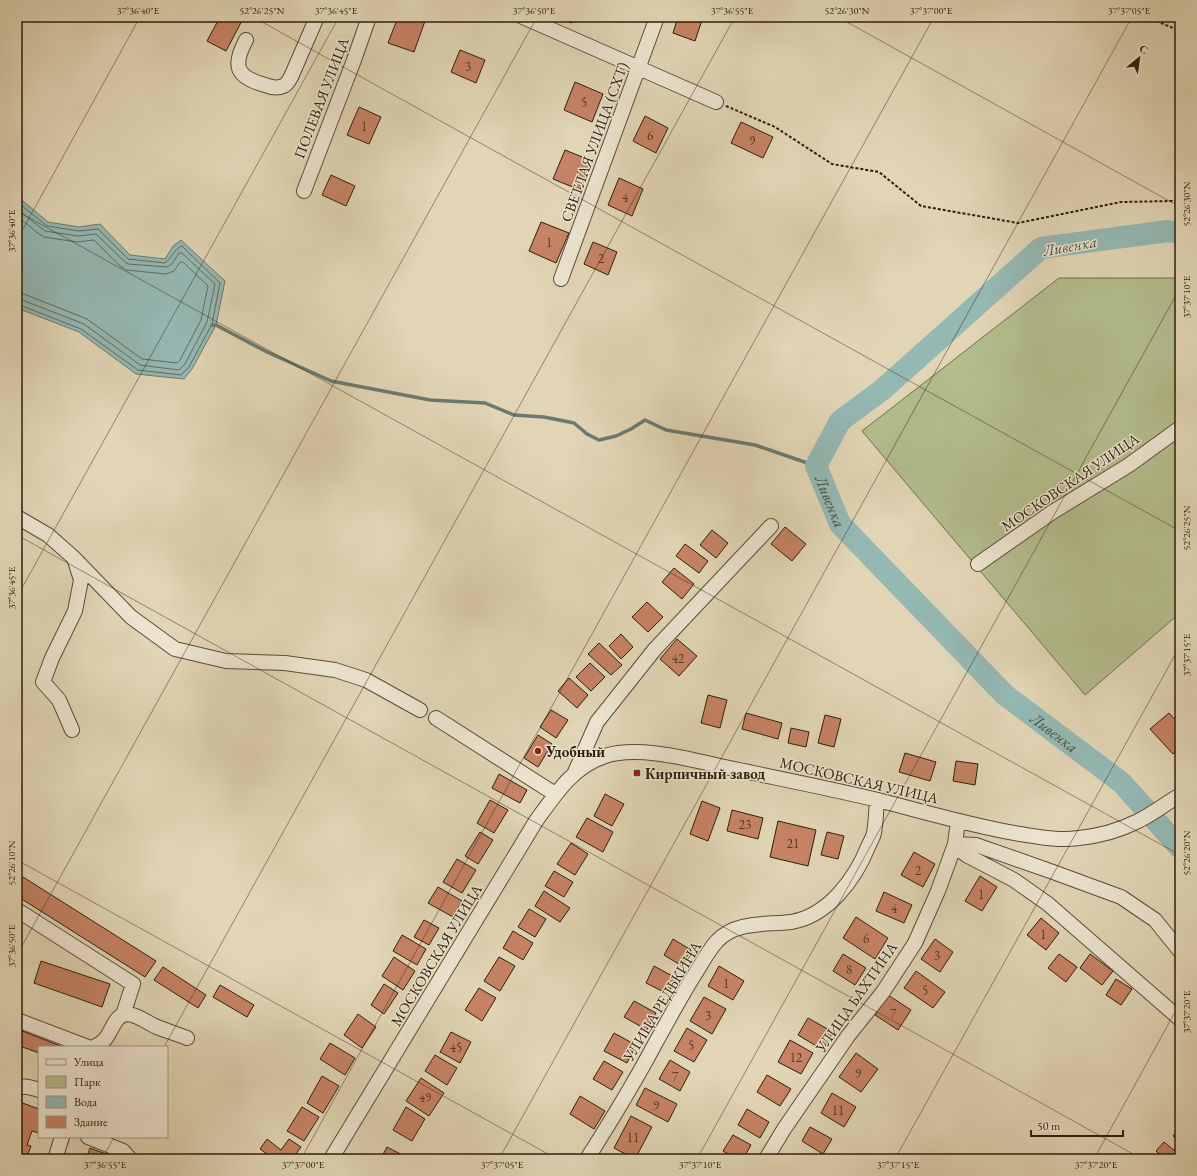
<svg xmlns="http://www.w3.org/2000/svg" width="1197" height="1176" font-family="'EB Garamond',serif">
<style>
.green{fill:#b3bd8d;stroke:#706e4c}
.water{fill:#95b8b3;stroke:#6b7a70}
.lines{fill:none;stroke-linecap:round;stroke-linejoin:round}
.shore{stroke:#616b5f;stroke-width:1}
.stream{stroke:#6b7a70;stroke-width:3.5}
.river{stroke:#95b8b3;stroke-width:22}
.building{fill:#c68365;stroke:#2d1e0b}
.minor-casing{stroke:#5a4c36;stroke-width:16}
.path{stroke:#2d1e0b;stroke-width:2;stroke-dasharray:3 2;stroke-linecap:butt}
.minor{stroke:#ece4cf;stroke-width:14}
.ticks{fill:none;stroke:#2d1e0b;stroke-width:1;stroke-opacity:0.45}
.poi-dot{fill:#8f2418;stroke:#ece4cf;stroke-width:1.5}
.labels{text-anchor:middle;dominant-baseline:central;stroke-width:3;stroke-linejoin:round;paint-order:stroke}
.number-label{font-size:13px;fill:#533722}
.street-label{font-size:15px;fill:#2d1e0b;stroke:#ece4cf}
.poi-label{font-size:15px;font-weight:bold;fill:#2d1e0b;stroke:#ece4cf;text-anchor:start}
.water-label{font-size:16px;font-style:italic;fill:#4c4c3d;stroke:#ece4cf}
.neatline{fill:none;stroke:#2d1e0b;stroke-width:1.5}
.ticks-label{font-size:10px;text-anchor:middle;fill:#2d1e0b}
</style>
<rect width="100%" height="100%" fill="#e1d5b5"/>
<filter id="stains"><feTurbulence type="fractalNoise" baseFrequency=".005" numOctaves="4"/><feColorMatrix values="0 0 0 0 .2 0 0 0 0 .09 0 0 0 0 .02 0 0 0 .5 -.17"/></filter>
<radialGradient id="worn" r=".72"><stop offset=".6" stop-color="#630" stop-opacity="0"/><stop offset="1" stop-color="#630" stop-opacity=".3"/></radialGradient>
<path class="green" d="M1059,278H1180V613L1085,695L862,431Z"/>
<path class="water" d="M17,200L23,201L48,222L79,227L100,224L130,255L165,259L173,246L181,240L225,281L216,325L192,369L184,379L136,374L79,332L17,308Z"/>
<g class="lines">
<path class="shore" d="M17,204L21,205L47,226L79,231L98,229L128,259L165,263C172,258 174,249 182,246L220,283L212,324L189,367L181,375L138,370L81,329L17,304
M17,209L45,231L78,236L96,234L124,261L128,264L167,267L172,264L179,253H182L215,284L207,322L185,364L179,370L140,365L84,324L22,300L17,299
M17,216L39,234L44,237L77,242L94,240L120,266L126,270L166,274L174,271L180,262H183L208,286L201,320L180,360L177,363L142,359L87,319L24,294L17,293"/>
<path class="stream" d="M212,325H216L267,352L331,381L430,400L485,403L514,415L544,417L574,423L587,434L599,440L616,436L631,429L645,420L666,430L755,445L816,466"/>
<path class="river" id="s1" d="M1180,233L1168,231L1041,248L882,390L840,421L816,466L840,524L1005,695L1122,783L1180,848"/>
</g>
<path class="building" d="M220,17H244L226,51L207,41Z
M398,17H412L425,21L414,52L388,43Z
M556,17H575L572,23Z
M678,17H703L695,41L673,33Z
M460,50L485,60L476,83L451,72Z
M575,82L603,94L592,122L564,110Z
M359,107L381,117L369,144L347,135Z
M645,116L668,128L656,153L633,141Z
M741,122L773,137L763,158L731,143Z
M565,150L592,161L580,190L553,179Z
M331,175L355,186L346,206L322,195Z
M619,178L643,189L632,216L608,205Z
M541,222L569,233L556,263L529,251Z
M593,242L617,252L608,275L584,264Z
M785,527L806,544L792,561L771,544Z
M712,530L728,543L716,558L700,545Z
M685,544L708,561L699,573L676,556Z
M674,568L694,584L682,599L662,582Z
M647,602L663,617L648,632L632,617Z
M621,634L633,647L621,659L609,646Z
M677,639L697,656L679,676L660,659Z
M599,643L622,665L611,675L588,654Z
M590,663L605,677L591,691L576,677Z
M569,678L588,695L577,708L558,691Z
M708,695L727,700L720,728L701,723Z
M551,710L568,720L556,738L540,727Z
M746,713L782,723L778,739L742,729Z
M1169,713L1180,725V748L1173,754L1150,729Z
M825,715L841,719L834,747L818,743Z
M791,728L809,732L806,747L788,743Z
M538,735L552,744L538,767L524,758Z
M905,753L936,762L930,781L899,772Z
M956,761L978,764L975,785L953,781Z
M499,774L527,790L520,803L492,788Z
M605,794L624,804L612,826L594,816Z
M490,800L508,810L494,833L477,823Z
M702,801L720,808L708,841L690,834Z
M732,810L763,818L758,839L727,831Z
M587,818L613,832L603,852L576,837Z
M778,821L816,830L808,866L770,857Z
M480,832L493,840L478,864L465,856Z
M827,832L844,836L838,859L821,855Z
M571,843L588,854L575,875L557,864Z
M914,852L935,864L923,887L901,875Z
M457,859L476,870L462,893L443,882Z
M554,871L573,882L564,897L545,886Z
M980,876L997,887L982,911L965,901Z
M23,877L156,961L145,977L17,896V887Z
M438,887L462,901L453,917L428,903Z
M544,891L570,908L560,922L535,906Z
M884,892L912,905L904,923L876,911Z
M529,909L546,919L535,937L518,927Z
M856,917L888,938L875,959L843,938Z
M1041,918L1059,933L1046,950L1027,935Z
M424,920L439,928L429,945L414,937Z
M513,931L533,943L523,960L503,948Z
M402,935L426,949L417,965L393,951Z
M673,939L691,950L682,966L664,955Z
M935,939L953,952L940,972L921,959Z
M843,954L866,968L855,985L833,971Z
M1059,954L1077,967L1066,982L1048,968Z
M1090,954L1113,971L1102,985L1080,968Z
M394,957L415,971L403,990L382,976Z
M499,957L515,966L500,991L484,981Z
M41,961L110,984L102,1007L34,983Z
M654,966L676,978L668,994L646,983Z
M719,966L744,981L733,1000L708,986Z
M163,967L206,995L198,1008L154,980Z
M916,971L945,992L933,1008L904,988Z
M1116,979L1132,989L1121,1005L1106,995Z
M384,984L398,993L384,1014L371,1005Z
M220,985L254,1005L247,1017L213,997Z
M479,988L496,998L482,1021L465,1010Z
M888,995L911,1010L898,1030L875,1015Z
M704,997L726,1009L712,1034L690,1021Z
M634,1001L656,1013L647,1030L624,1017Z
M358,1014L376,1027L362,1048L344,1035Z
M808,1018L833,1032L823,1050L798,1035Z
M687,1028L707,1040L694,1062L674,1051Z
M17,1029L63,1047H39V1053L17,1045Z
M451,1032L471,1042L460,1063L440,1052Z
M614,1033L636,1045L627,1063L604,1051Z
M790,1040L813,1053L801,1074L778,1062Z
M330,1043L355,1058L345,1075L320,1059Z
M856,1053L878,1069L861,1092L839,1077Z
M435,1055L457,1068L447,1085L425,1071Z
M670,1060L690,1072L680,1091L659,1079Z
M604,1061L623,1072L612,1090L593,1079Z
M767,1075L791,1089L780,1106L757,1092Z
M322,1076L339,1086L323,1113L307,1103Z
M421,1078L444,1093L429,1116L406,1101Z
M645,1088L677,1104L668,1122L636,1105Z
M832,1093L856,1107L844,1127L821,1113Z
M580,1096L605,1111L594,1129L570,1114Z
M17,1101L39,1109V1133L32,1131L27,1145L31,1146L26,1159H17Z
M302,1107L319,1117L304,1141L287,1131Z
M406,1107L425,1119L412,1141L393,1130Z
M747,1109L769,1122L760,1138L738,1125Z
M631,1116L652,1127L635,1159L614,1148Z
M810,1127L832,1139L823,1154L802,1141Z
M1180,1128V1142L1173,1136Z
M733,1135L751,1145L743,1159H736L723,1151Z
M267,1139L281,1150L289,1139L301,1147L292,1159H274L260,1149Z
M1164,1142L1180,1155V1159H1165L1156,1151Z
M387,1147L410,1159L381,1158Z
M90,1148L114,1157L113,1159H86Z"/>
<g class="lines">
<g class="minor-casing">
<path id="minor" d="M523,17L716,102
M246,40C232,66 236,77 265,85C270,87 277,89 283,86C287,85 289,80 291,77L317,17
M304,191L354,60L369,17
M561,279L657,17
M17,517L48,535L74,558L81,580L75,611L52,658L43,682L59,700L72,730
M74,558L131,617L175,649L226,661L285,663L335,670L366,680L420,710
M978,564L1051,513L1129,465L1180,428
M436,718L555,794
M575,772L597,722L655,649L771,526
M958,821L955,844L961,851L968,856L1014,880L1048,904L1180,1019
M17,910L133,984L123,1015
M17,1020L88,1047
M94,1047C108,1041 108,1033 116,1021C126,1005 145,1022 157,1027C167,1031 177,1034 187,1038
M17,1089C24,1084 32,1088 39,1090
M88,1137L123,1151L130,1159
M55,1159L62,1137
M331,1159L536,821C555,795 573,766 605,756C639,745 692,760 725,767C776,778 828,788 878,800C925,812 972,826 1020,834C1039,837 1060,841 1079,838C1098,836 1118,831 1136,822C1151,815 1165,804 1180,795
M587,1159C611,1121 635,1082 656,1042C669,1019 681,996 695,974C702,963 708,951 717,941C736,921 766,925 791,922C828,916 855,879 868,847C870,842 873,838 874,833C876,822 876,811 877,800
M766,1159L784,1129L848,1036L883,992L915,943L938,891L955,844L976,845L1053,872L1121,897L1155,920L1180,951"/>
</g>
<path class="path" d="M1147,17L1180,31
M726,106L775,127L832,164L879,172L921,206L1018,223L1121,202L1173,201L1180,199"/>
<use href="#minor" class="minor"/>
</g>
<path class="ticks" d="M253,17L1180,531M838,17L1180,207M17,211L1180,855M17,240L140,17M17,535L1142,1159M17,597L339,17M17,860L557,1159M17,955L537,17M164,1047L735,17M102,1159L114,1137M301,1159L934,17M499,1159L1132,17M697,1159L1180,288M895,1159L1180,646M1094,1159L1180,1003"/>
<g class="poi-dot">
<circle cx="538" cy="751" r="4"/>
<rect x="633" y="769" width="8" height="8" rx="2"/>
</g>
<g class="labels">
<g class="number-label">
<text x="468" y="66">3</text>
<text x="584" y="102">5</text>
<text x="364" y="126">1</text>
<text x="650" y="135">6</text>
<text x="752" y="140">9</text>
<text x="625" y="197">4</text>
<text x="549" y="242">1</text>
<text x="601" y="258">2</text>
<text x="678" y="658">42</text>
<text x="745" y="824">23</text>
<text x="793" y="843">21</text>
<text x="918" y="870">2</text>
<text x="981" y="894">1</text>
<text x="894" y="908">4</text>
<text x="1043" y="934">1</text>
<text x="866" y="938">6</text>
<text x="937" y="955">3</text>
<text x="849" y="969">8</text>
<text x="726" y="983">1</text>
<text x="925" y="990">5</text>
<text x="893" y="1013">7</text>
<text x="708" y="1015">3</text>
<text x="691" y="1045">5</text>
<text x="456" y="1047">45</text>
<text x="796" y="1057">12</text>
<text x="858" y="1073">9</text>
<text x="675" y="1076">7</text>
<text x="425" y="1097">49</text>
<text x="656" y="1105">9</text>
<text x="838" y="1110">11</text>
<text x="633" y="1137">11</text>
</g>
<g class="street-label">
<text transform="translate(321 98) rotate(-69)">ПОЛЕВАЯ УЛИЦА</text>
<text transform="translate(594 142) rotate(-70)">СВЕТЛАЯ УЛИЦА (СХТ)</text>
<text transform="translate(1070 482) rotate(-34)">МОСКОВСКАЯ УЛИЦА</text>
<text transform="translate(859 780) rotate(13)">МОСКОВСКАЯ УЛИЦА</text>
<text transform="translate(436 955) rotate(-59)">МОСКОВСКАЯ УЛИЦА</text>
<text transform="translate(856 997) rotate(-55)">УЛИЦА БАХТИНА</text>
<text transform="translate(662 1001) rotate(-59)">УЛИЦА РЕДЬКИНА</text>
</g>
<g class="poi-label">
<text x="546" y="751">Удобный</text>
<text x="645" y="773">Кирпичный завод</text>
</g>
<g class="water-label">
<text transform="translate(1070 246) rotate(-10)">Ливенка</text>
<text stroke="none"><textPath href="#s1" startOffset="495">Ливенка</textPath></text>
<text stroke="none"><textPath href="#s1" startOffset="819">Ливенка</textPath></text>
</g>
</g>
<rect width="1197" height="1176" fill="none" stroke="#e1d5b5" stroke-width="44"/>
<rect x="38" y="1046" width="130" height="92" fill="#ece4cf" stroke="#a09581"/>
<rect x="46" y="1059" width="20" height="6" fill="#ece4cf" stroke="#a09581"/>
<text x="74" y="1066" font-size="12" fill="#2d1e0b">Улица</text>
<rect x="46" y="1076" width="20" height="12" fill="#b3bd8d" stroke="#a09581"/>
<text x="74" y="1086" font-size="12" fill="#2d1e0b">Парк</text>
<rect x="46" y="1096" width="20" height="12" fill="#95b8b3" stroke="#a09581"/>
<text x="74" y="1106" font-size="12" fill="#2d1e0b">Вода</text>
<rect x="46" y="1116" width="20" height="12" fill="#c68365" stroke="#a09581"/>
<text x="74" y="1126" font-size="12" fill="#2d1e0b">Здание</text>
<g transform="translate(1139 58) rotate(29)" stroke="#ece4cf" stroke-width="3" paint-order="stroke">
<path d="M0-3L7 15L0 10L-7 15Z" fill="#2d1e0b"/>
<text y="-6" font-size="11" font-weight="bold" text-anchor="middle" fill="#2d1e0b">С</text>
</g>
<path d="M1031 1130v6h92v-6" fill="none" stroke="#2d1e0b" stroke-width="2"/>
<text x="1037" y="1130" font-size="12" fill="#2d1e0b" stroke="#ece4cf" stroke-width="3" paint-order="stroke">50 m</text>
<rect x="22" y="22" width="1153" height="1132" class="neatline"/>
<g class="ticks-label">
<text x="138" y="14">37°36'40"E</text>
<text x="262" y="14">52°26'25"N</text>
<text x="336" y="14">37°36'45"E</text>
<text x="534" y="14">37°36'50"E</text>
<text x="732" y="14">37°36'55"E</text>
<text x="847" y="14">52°26'30"N</text>
<text x="931" y="14">37°37'00"E</text>
<text x="1129" y="14">37°37'05"E</text>
<text transform="translate(1186 204) rotate(-90)" y="4">52°26'30"N</text>
<text transform="translate(11 231) rotate(-90)" y="4">37°36'40"E</text>
<text transform="translate(1186 297) rotate(-90)" y="4">37°37'10"E</text>
<text transform="translate(1186 528) rotate(-90)" y="4">52°26'25"N</text>
<text transform="translate(11 588) rotate(-90)" y="4">37°36'45"E</text>
<text transform="translate(1186 655) rotate(-90)" y="4">37°37'15"E</text>
<text transform="translate(1186 853) rotate(-90)" y="4">52°26'20"N</text>
<text transform="translate(11 863) rotate(-90)" y="4">52°26'10"N</text>
<text transform="translate(11 946) rotate(-90)" y="4">37°36'50"E</text>
<text transform="translate(1186 1012) rotate(-90)" y="4">37°37'20"E</text>
<text x="105" y="1168">37°36'55"E</text>
<text x="303" y="1168">37°37'00"E</text>
<text x="502" y="1168">37°37'05"E</text>
<text x="700" y="1168">37°37'10"E</text>
<text x="898" y="1168">37°37'15"E</text>
<text x="1096" y="1168">37°37'20"E</text>
</g>
<rect width="100%" height="100%" filter="url(#stains)"/>
<rect width="100%" height="100%" fill="url(#worn)"/>
</svg>
